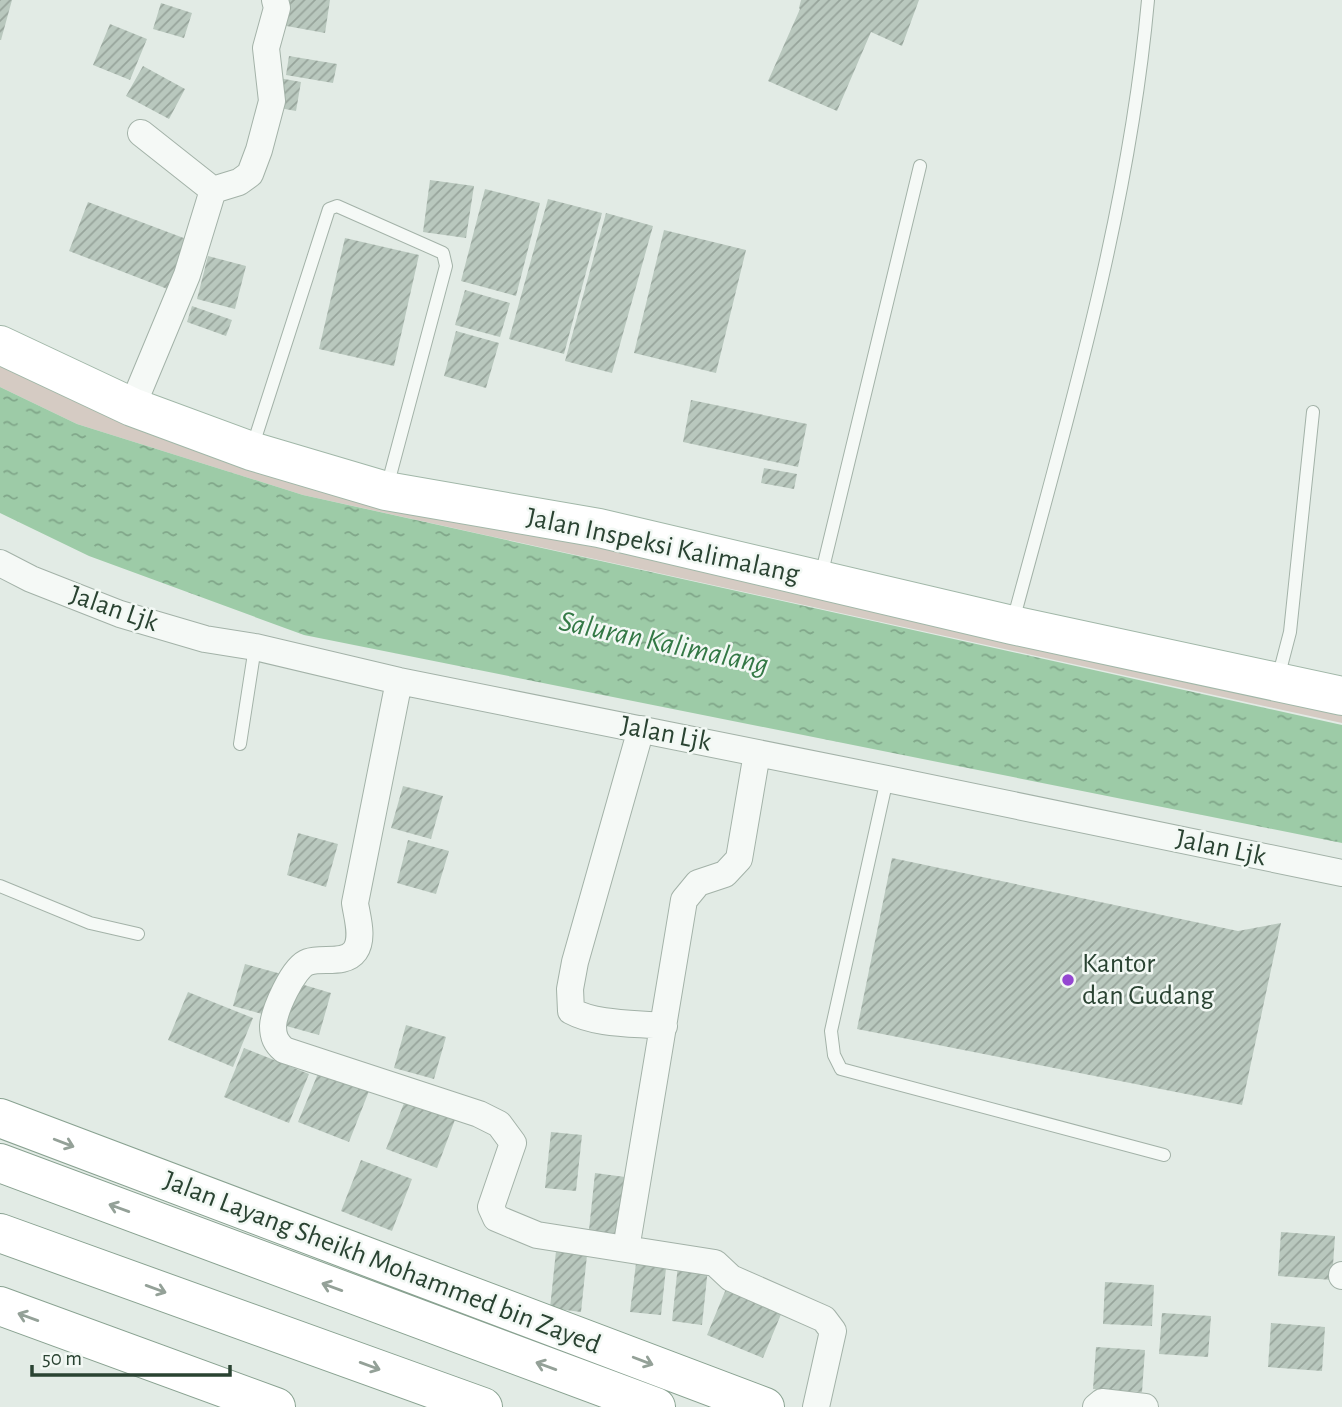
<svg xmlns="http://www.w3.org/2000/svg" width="1342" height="1407" font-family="'Alegreya Sans',sans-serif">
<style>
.grass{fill:#d5cbc3}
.water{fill:url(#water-ripples)}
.building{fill:url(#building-hatch)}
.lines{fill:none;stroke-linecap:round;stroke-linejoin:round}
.lane-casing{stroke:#a3b2a8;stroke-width:14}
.street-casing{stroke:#a3b2a8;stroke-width:28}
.primary-casing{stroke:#a1b7a8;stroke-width:40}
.highway-casing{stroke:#89a291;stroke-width:40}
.lane{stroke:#f5f9f6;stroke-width:12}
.street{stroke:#f5f9f6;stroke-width:26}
.primary{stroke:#fff;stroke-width:38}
.highway{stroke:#fff;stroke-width:38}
.oneway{stroke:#94a198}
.poi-dot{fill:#9446d1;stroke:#f2f8f4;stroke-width:2.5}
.labels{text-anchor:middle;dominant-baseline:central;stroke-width:5;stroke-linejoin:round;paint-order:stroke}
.street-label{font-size:28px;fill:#2a4332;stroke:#f2f8f4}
.poi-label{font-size:28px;fill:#2a4332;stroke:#f2f8f4;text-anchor:start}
.water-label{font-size:30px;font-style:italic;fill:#337845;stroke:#f2f8f4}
</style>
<defs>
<pattern id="water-ripples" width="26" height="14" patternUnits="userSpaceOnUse" patternTransform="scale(1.75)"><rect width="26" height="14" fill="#9dcba7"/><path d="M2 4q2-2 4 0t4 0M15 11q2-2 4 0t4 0" fill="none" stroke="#80a689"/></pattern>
<pattern id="building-hatch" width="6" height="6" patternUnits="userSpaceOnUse" patternTransform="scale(1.75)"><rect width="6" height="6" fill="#b9c8be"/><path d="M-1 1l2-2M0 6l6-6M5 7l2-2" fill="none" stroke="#97a49b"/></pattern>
</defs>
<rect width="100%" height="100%" fill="#e2ebe5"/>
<path class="grass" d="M0,345L251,451L1342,696V723L303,495L77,424L0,387Z"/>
<path class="water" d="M0,387L77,424L303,495L1342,725V843L304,635L89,556L0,513Z"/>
<path class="building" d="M0,0H12L1,40H0Z
M286,0H330L325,33L281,25Z
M801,0H919L902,46L871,32L837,111L768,81L800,9L799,8Z
M161,3L192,13L184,38L153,29Z
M110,24L147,39L130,80L93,65Z
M289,56L337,64L333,83L286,75Z
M143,66L185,89L169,119L126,96Z
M279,78L301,82L296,111L274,107Z
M430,180L474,186L466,238L423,232Z
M485,189L540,203L516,296L461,281Z
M548,199L602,213L564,354L509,339Z
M88,202L189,240L170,290L69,251Z
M606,213L653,226L612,373L565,361Z
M664,230L746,250L716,373L634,353Z
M345,238L419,255L394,366L319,349Z
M208,256L246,266L235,309L197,299Z
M465,290L510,303L500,337L455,325Z
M192,306L232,320L226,336L187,322Z
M456,331L499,343L486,388L444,376Z
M691,400L807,424L798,467L683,442Z
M764,468L797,474L794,489L761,483Z
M403,786L443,796L431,839L391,828Z
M298,833L338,844L326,887L287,875Z
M408,840L449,851L436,894L397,883Z
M892,858L1238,931L1281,923L1242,1105L857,1029Z
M245,964L285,975L273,1017L233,1006Z
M291,981L331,993L319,1035L279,1024Z
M188,992L253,1018L233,1067L168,1040Z
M406,1025L446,1037L434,1079L394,1068Z
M244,1048L309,1074L289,1123L224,1097Z
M319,1071L369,1091L349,1142L298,1122Z
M406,1098L456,1117L437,1168L386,1149Z
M551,1132L582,1135L576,1191L545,1188Z
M361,1160L412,1179L392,1231L341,1211Z
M595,1173L625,1177L619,1234L589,1230Z
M1281,1232L1335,1236L1332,1280L1278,1276Z
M556,1251L587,1255L581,1312L550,1308Z
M637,1255L667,1259L661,1315L630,1312Z
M678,1265L708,1268L702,1325L672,1321Z
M1105,1282L1154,1285L1152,1326L1103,1324Z
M728,1284L784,1307L763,1358L707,1335Z
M1162,1313L1211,1316L1208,1357L1159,1354Z
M1271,1323L1325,1327L1322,1371L1268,1367Z
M1096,1347L1145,1350L1142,1392L1093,1389Z"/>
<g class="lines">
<g class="lane-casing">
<path id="lane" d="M252,448L329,209L337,206L443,253L446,266L387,487
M821,576L920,166
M1013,621C1068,417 1129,211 1148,0
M1278,678L1290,632L1313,412
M240,744L255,647
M887,779L831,1031L834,1055L841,1069L1164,1155
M0,886L90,923L138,934"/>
</g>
<g class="street-casing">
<path id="street" d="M141,133L213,190
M132,407L187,275L213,190L239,182L250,174L259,150L272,101L266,48L277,8L275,0
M0,563L31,579L120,614L205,639L255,647L399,681L887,779L1342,873
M399,681L355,903C357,917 364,938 355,951C345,965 322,957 308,962C293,967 274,1011 273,1026C273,1037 276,1043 284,1050L479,1114L499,1124L513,1143L491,1207L496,1218L537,1235L715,1263L731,1278L824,1319L833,1331L816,1407
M641,729L575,962L570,989L571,1011C597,1025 635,1023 664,1026
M626,1249L684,900L698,883L725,874L739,859L757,753
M1342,1275V1276
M1096,1407L1102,1402L1145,1407"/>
</g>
<g class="primary-casing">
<path id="primary" d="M0,345L132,407L251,451L386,491L599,528L1012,625L1342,696"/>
</g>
<g class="highway-casing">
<path id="highway" d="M0,1118L765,1407
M0,1163L656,1407
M0,1233L483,1407
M0,1306L276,1407"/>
</g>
<use href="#lane" class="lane"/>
<use href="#street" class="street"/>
<use href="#primary" class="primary"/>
<use href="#highway" class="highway"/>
</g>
<defs><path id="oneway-shaft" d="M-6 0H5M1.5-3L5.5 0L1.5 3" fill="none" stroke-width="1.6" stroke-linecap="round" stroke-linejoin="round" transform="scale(1.75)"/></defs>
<g class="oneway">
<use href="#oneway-shaft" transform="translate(64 1143) rotate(21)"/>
<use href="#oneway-shaft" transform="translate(119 1208) rotate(-160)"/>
<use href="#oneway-shaft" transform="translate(332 1287) rotate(-160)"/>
<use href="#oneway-shaft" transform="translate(156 1289) rotate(20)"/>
<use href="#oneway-shaft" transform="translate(28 1317) rotate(-160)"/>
<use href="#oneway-shaft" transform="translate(643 1361) rotate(21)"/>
<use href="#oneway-shaft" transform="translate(370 1366) rotate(20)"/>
<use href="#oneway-shaft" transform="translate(546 1366) rotate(-160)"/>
</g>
<circle class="poi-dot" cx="1068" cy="980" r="7"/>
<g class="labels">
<g class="street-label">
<text transform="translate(663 546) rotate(12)">Jalan Inspeksi Kalimalang</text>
<text transform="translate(114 609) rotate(19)">Jalan Ljk</text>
<text transform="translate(666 734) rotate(11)">Jalan Ljk</text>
<text transform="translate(1221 848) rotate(12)">Jalan Ljk</text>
<text transform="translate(382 1263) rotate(21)">Jalan Layang Sheikh Mohammed bin Zayed</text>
</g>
<g class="poi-label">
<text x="1082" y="964">Kantor<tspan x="1082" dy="32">dan Gudang</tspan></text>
</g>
<g class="water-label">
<text transform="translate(664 643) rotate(12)">Saluran Kalimalang</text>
</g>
</g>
<path d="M32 1365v10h198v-10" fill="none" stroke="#2a4332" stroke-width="3.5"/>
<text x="42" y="1365" font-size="21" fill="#2a4332" stroke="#f2f8f4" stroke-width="5" paint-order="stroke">50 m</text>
</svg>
